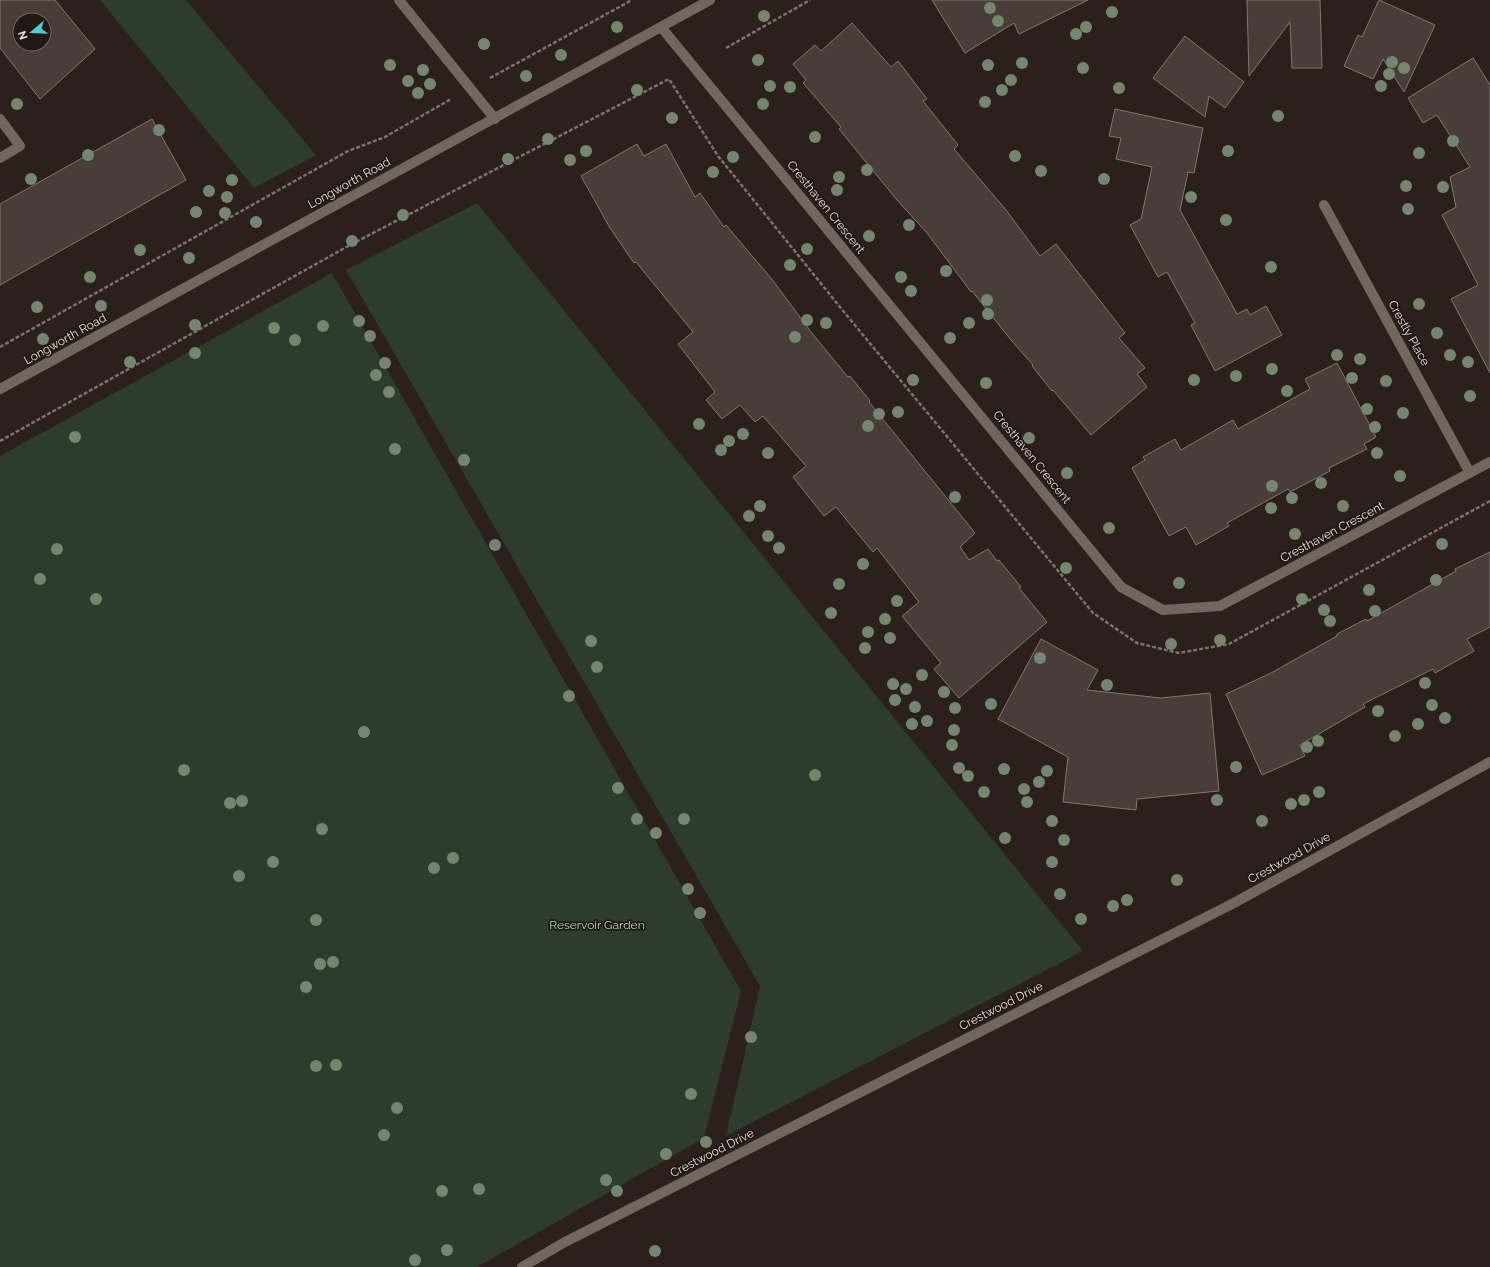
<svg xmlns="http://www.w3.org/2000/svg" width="1490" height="1267" font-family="Raleway,sans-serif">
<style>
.green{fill:#2c3d2d}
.building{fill:#493d39;stroke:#837671;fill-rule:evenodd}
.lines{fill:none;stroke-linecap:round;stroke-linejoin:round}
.path{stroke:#7b716d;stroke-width:2.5;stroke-dasharray:4 2;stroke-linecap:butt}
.minor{stroke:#73665e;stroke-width:10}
.tree{fill:#74876e}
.labels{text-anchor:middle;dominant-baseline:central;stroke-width:3.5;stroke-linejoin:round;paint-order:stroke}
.street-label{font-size:12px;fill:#e7e0dc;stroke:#211713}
.park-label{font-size:12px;fill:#afdcb2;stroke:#211713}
</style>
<rect width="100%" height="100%" fill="#2b201c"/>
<path class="green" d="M100,0H186L316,155L254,188Z
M477,203L1083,951L726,1136L760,986L346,270Z
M332,273L741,991L704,1138L477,1267H0V456Z"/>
<path class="building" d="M0,0H55L95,49L40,99L0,48ZM20,20H44V44H20Z
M932,0H1088L1019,34L1014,23L965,53Z
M1247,0H1320L1322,68H1292L1290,22L1249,76Z
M1379,0L1435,25L1404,92L1383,59L1373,79L1344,66L1358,35L1362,37Z
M852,23L891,67L898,61L927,99L923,101L958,145L954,149L1006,210L1040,256L1056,244L1125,333L1119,338L1145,368L1137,374L1147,387L1091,435L1053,390L1052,391L1032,366L1033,365L1011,340L972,291L971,292L927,233L897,200L839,129L841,127L803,83L806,80L793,64L815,45L821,51Z
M1185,36L1244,82L1225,108L1209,96L1205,117L1153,78Z
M1473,58L1490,85V373L1451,299L1478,285L1442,215L1456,207L1450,177L1470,167L1437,115L1423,123L1408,98Z
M1115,109L1203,128L1194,173L1188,172L1180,210L1237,314L1247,309L1250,315L1266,306L1282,335L1215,371L1191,325L1195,323L1167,272L1158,277L1130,225L1141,219L1152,167L1116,159L1121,138L1109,136Z
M152,119L186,180L0,285V204Z
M637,144L644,156L666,144L695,197L700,193L724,227L726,225L741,243L771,278L811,332L848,377L850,376L870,401L869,402L975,533L960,547L969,560L988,549L997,561L999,560L1021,587L1019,588L1047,622L959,698L934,669L941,663L902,616L919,602L877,548L873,552L836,507L824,516L793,477L806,466L763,416L755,422L740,405L722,419L706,400L715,392L678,344L693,332L636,262L634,263L610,228L581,176Z
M1337,363L1376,437L1364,444L1367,449L1329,468L1330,471L1290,492L1288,489L1227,523L1229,526L1196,545L1186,527L1169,536L1132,468L1145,460L1143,457L1175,439L1181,450L1233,420L1238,429L1310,389L1305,379Z
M1490,552V627L1467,639L1474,651L1435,673L1433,669L1363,704L1365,707L1300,745L1305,756L1262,775L1226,694L1271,673L1337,636V634L1366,619L1367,621L1456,571L1455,569Z
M1041,639L1098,670L1087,690L1161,698L1210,693L1219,791L1137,799L1136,810L1063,802L1068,757L998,719Z"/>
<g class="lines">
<path class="path" d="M726,48L810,0
M490,78L632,0
M0,347L348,151L385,137L451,99
M0,441L350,245L669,79L718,156L844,312L1093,613L1137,643L1179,653L1229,644L1490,501"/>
<path class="minor" d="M399,0L495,119
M661,27L1121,587L1163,610L1220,606L1490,462
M0,119L20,146L0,158
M1324,205L1470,473
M0,389L710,0
M522,1267L565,1242L1234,903L1490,762"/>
</g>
<g class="tree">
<circle cx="990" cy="8" r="6"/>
<circle cx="1112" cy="12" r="6"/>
<circle cx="764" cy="16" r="6"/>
<circle cx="998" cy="21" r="6"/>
<circle cx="617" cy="27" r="6"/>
<circle cx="1086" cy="27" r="6"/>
<circle cx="1076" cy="34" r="6"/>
<circle cx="484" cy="44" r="6"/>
<circle cx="561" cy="55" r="6"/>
<circle cx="758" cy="60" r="6"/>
<circle cx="1392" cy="62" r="6"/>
<circle cx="1022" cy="63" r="6"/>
<circle cx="390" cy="65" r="6"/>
<circle cx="988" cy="65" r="6"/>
<circle cx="1083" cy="68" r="6"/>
<circle cx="1404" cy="68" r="6"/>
<circle cx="423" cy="70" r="6"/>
<circle cx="1389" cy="74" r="6"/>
<circle cx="526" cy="76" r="6"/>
<circle cx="1011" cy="80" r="6"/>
<circle cx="408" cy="81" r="6"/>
<circle cx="430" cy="84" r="6"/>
<circle cx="770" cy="86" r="6"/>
<circle cx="1381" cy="86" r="6"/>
<circle cx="790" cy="87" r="6"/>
<circle cx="1119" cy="88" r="6"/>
<circle cx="637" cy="90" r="6"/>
<circle cx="1002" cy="90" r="6"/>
<circle cx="418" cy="93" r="6"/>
<circle cx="985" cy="102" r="6"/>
<circle cx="17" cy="104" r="6"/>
<circle cx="763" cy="104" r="6"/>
<circle cx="1278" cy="116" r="6"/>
<circle cx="672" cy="118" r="6"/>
<circle cx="159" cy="130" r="6"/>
<circle cx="815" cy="137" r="6"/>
<circle cx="548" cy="139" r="6"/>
<circle cx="1453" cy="141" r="6"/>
<circle cx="586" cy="151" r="6"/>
<circle cx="1228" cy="151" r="6"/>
<circle cx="1419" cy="153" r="6"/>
<circle cx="88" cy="155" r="6"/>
<circle cx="1015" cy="156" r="6"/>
<circle cx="733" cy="157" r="6"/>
<circle cx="508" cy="159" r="6"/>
<circle cx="570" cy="160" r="6"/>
<circle cx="867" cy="170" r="6"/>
<circle cx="1041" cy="171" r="6"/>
<circle cx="713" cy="172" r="6"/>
<circle cx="839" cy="177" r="6"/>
<circle cx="31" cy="179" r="6"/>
<circle cx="1104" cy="179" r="6"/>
<circle cx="232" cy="180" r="6"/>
<circle cx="1406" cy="186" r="6"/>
<circle cx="1443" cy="187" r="6"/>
<circle cx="837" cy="190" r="6"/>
<circle cx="209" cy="191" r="6"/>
<circle cx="227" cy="197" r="6"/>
<circle cx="1191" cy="197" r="6"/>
<circle cx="1408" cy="209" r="6"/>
<circle cx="196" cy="212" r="6"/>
<circle cx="225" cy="213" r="6"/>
<circle cx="403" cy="215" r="6"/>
<circle cx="1226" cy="220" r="6"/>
<circle cx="256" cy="222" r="6"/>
<circle cx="909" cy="225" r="6"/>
<circle cx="869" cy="236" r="6"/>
<circle cx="352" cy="241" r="6"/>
<circle cx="807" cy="249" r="6"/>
<circle cx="140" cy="250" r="6"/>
<circle cx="189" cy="258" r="6"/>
<circle cx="790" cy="265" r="6"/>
<circle cx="1271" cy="267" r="6"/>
<circle cx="946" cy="271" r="6"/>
<circle cx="90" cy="277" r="6"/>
<circle cx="901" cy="277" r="6"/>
<circle cx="911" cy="291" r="6"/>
<circle cx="987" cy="300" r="6"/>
<circle cx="1419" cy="304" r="6"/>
<circle cx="101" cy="306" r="6"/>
<circle cx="37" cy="307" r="6"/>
<circle cx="988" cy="314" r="6"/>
<circle cx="807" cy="320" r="6"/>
<circle cx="359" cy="321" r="6"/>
<circle cx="826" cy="323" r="6"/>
<circle cx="969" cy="323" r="6"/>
<circle cx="195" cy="325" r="6"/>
<circle cx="323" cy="326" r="6"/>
<circle cx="274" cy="328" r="6"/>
<circle cx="1437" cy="333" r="6"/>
<circle cx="370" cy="336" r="6"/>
<circle cx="795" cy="337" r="6"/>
<circle cx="950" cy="338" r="6"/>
<circle cx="43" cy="339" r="6"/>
<circle cx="295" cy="340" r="6"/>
<circle cx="195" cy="353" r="6"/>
<circle cx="1337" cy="355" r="6"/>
<circle cx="1450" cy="355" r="6"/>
<circle cx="1360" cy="359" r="6"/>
<circle cx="130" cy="362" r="6"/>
<circle cx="1468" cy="362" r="6"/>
<circle cx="385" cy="363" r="6"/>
<circle cx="1272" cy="369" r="6"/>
<circle cx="376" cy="375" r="6"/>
<circle cx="1236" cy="376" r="6"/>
<circle cx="1352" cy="378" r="6"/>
<circle cx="913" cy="380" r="6"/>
<circle cx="1194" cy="380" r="6"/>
<circle cx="1386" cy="381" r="6"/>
<circle cx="986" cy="383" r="6"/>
<circle cx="1287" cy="391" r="6"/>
<circle cx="389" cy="392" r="6"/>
<circle cx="1470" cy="396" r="6"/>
<circle cx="1367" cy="409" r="6"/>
<circle cx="898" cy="412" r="6"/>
<circle cx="1403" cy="413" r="6"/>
<circle cx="879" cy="414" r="6"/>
<circle cx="699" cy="424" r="6"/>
<circle cx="868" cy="426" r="6"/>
<circle cx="1375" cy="427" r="6"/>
<circle cx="743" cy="434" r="6"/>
<circle cx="75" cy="437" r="6"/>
<circle cx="1029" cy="438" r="6"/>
<circle cx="729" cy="441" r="6"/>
<circle cx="395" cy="449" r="6"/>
<circle cx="721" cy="450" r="6"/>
<circle cx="768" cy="453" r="6"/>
<circle cx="1377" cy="453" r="6"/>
<circle cx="464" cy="460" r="6"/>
<circle cx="1067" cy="473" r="6"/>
<circle cx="1400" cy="476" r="6"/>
<circle cx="1321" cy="483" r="6"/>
<circle cx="1272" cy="486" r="6"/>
<circle cx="955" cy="497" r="6"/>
<circle cx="1292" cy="498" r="6"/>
<circle cx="760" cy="506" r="6"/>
<circle cx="1343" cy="506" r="6"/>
<circle cx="1271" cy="508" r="6"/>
<circle cx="749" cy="516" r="6"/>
<circle cx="1109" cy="528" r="6"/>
<circle cx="1295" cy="534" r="6"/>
<circle cx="768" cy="536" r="6"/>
<circle cx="1442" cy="544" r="6"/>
<circle cx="495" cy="545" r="6"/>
<circle cx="779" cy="548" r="6"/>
<circle cx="57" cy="549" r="6"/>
<circle cx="863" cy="564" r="6"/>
<circle cx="1066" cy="568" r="6"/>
<circle cx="40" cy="579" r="6"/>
<circle cx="1436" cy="580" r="6"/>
<circle cx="1179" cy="583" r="6"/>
<circle cx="839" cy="584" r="6"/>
<circle cx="1369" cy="590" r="6"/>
<circle cx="96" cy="599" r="6"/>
<circle cx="1302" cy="599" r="6"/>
<circle cx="897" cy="601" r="6"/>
<circle cx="1324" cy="610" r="6"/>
<circle cx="1375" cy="611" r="6"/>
<circle cx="831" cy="613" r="6"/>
<circle cx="885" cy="619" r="6"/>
<circle cx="1330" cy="621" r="6"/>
<circle cx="868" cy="632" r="6"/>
<circle cx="890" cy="638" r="6"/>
<circle cx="1220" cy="640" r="6"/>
<circle cx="591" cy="641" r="6"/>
<circle cx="1171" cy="644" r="6"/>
<circle cx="865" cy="648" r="6"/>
<circle cx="1040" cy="658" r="6"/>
<circle cx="597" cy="667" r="6"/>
<circle cx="922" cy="675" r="6"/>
<circle cx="1425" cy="683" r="6"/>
<circle cx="893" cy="684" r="6"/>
<circle cx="1107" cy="685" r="6"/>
<circle cx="906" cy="689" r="6"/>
<circle cx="944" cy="692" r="6"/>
<circle cx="569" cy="696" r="6"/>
<circle cx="895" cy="700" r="6"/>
<circle cx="991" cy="704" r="6"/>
<circle cx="1432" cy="705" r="6"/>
<circle cx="915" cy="707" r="6"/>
<circle cx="955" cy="708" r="6"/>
<circle cx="1378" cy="711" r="6"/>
<circle cx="1445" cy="718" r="6"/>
<circle cx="927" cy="721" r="6"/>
<circle cx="912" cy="724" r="6"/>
<circle cx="1418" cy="724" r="6"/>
<circle cx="954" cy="730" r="6"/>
<circle cx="364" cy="732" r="6"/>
<circle cx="1395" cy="736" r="6"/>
<circle cx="1318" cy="741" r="6"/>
<circle cx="952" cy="745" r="6"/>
<circle cx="1307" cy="747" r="6"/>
<circle cx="1236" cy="767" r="6"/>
<circle cx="959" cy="768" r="6"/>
<circle cx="1004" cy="769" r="6"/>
<circle cx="184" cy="770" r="6"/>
<circle cx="1047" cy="771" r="6"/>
<circle cx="815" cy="775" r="6"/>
<circle cx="968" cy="776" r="6"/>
<circle cx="1039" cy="782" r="6"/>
<circle cx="618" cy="788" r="6"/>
<circle cx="1024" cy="789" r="6"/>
<circle cx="984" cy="792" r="6"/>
<circle cx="1319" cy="792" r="6"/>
<circle cx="1217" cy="800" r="6"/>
<circle cx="1304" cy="800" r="6"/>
<circle cx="242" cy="801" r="6"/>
<circle cx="1027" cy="802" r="6"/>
<circle cx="230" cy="803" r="6"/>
<circle cx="1291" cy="804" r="6"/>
<circle cx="637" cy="819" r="6"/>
<circle cx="684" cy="819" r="6"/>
<circle cx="1052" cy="821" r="6"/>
<circle cx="1262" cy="821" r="6"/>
<circle cx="322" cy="829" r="6"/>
<circle cx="656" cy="833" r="6"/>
<circle cx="1005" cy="838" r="6"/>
<circle cx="1064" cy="840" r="6"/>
<circle cx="453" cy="858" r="6"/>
<circle cx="273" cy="862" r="6"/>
<circle cx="1052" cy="862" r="6"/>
<circle cx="434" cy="868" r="6"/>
<circle cx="239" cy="876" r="6"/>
<circle cx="1177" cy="880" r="6"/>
<circle cx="688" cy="889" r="6"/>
<circle cx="1060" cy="894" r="6"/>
<circle cx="1127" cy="900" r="6"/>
<circle cx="1113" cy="906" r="6"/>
<circle cx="700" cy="913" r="6"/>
<circle cx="1081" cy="919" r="6"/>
<circle cx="316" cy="920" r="6"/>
<circle cx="333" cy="962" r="6"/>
<circle cx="320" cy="964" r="6"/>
<circle cx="306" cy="987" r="6"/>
<circle cx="751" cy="1037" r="6"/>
<circle cx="336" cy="1065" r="6"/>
<circle cx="316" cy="1066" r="6"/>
<circle cx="691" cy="1094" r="6"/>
<circle cx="397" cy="1108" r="6"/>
<circle cx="384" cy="1135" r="6"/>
<circle cx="706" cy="1142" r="6"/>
<circle cx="666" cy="1154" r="6"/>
<circle cx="606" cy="1180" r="6"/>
<circle cx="479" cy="1189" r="6"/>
<circle cx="442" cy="1191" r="6"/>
<circle cx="617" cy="1191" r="6"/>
<circle cx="447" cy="1250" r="6"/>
<circle cx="655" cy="1251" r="6"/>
<circle cx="415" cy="1260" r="6"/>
</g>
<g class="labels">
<g class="street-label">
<text transform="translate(349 183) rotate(-29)">Longworth Road</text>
<text transform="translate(826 207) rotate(51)">Cresthaven Crescent</text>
<text transform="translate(1409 333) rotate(61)">Crestly Place</text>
<text transform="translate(65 339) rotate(-29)">Longworth Road</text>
<text transform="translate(1032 457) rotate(51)">Cresthaven Crescent</text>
<text transform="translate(1332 532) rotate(-28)">Cresthaven Crescent</text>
<text transform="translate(1289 858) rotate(-29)">Crestwood Drive</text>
<text transform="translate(1001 1006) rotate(-27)">Crestwood Drive</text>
<text transform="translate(712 1153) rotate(-27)">Crestwood Drive</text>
</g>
<g class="park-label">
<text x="597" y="925">Reservoir Garden</text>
</g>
</g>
<g transform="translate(32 32) rotate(251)"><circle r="19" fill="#211713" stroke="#706763"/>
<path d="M0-3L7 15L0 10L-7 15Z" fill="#51ccd2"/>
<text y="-6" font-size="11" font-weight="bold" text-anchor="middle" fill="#e7e0dc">N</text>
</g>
</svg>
